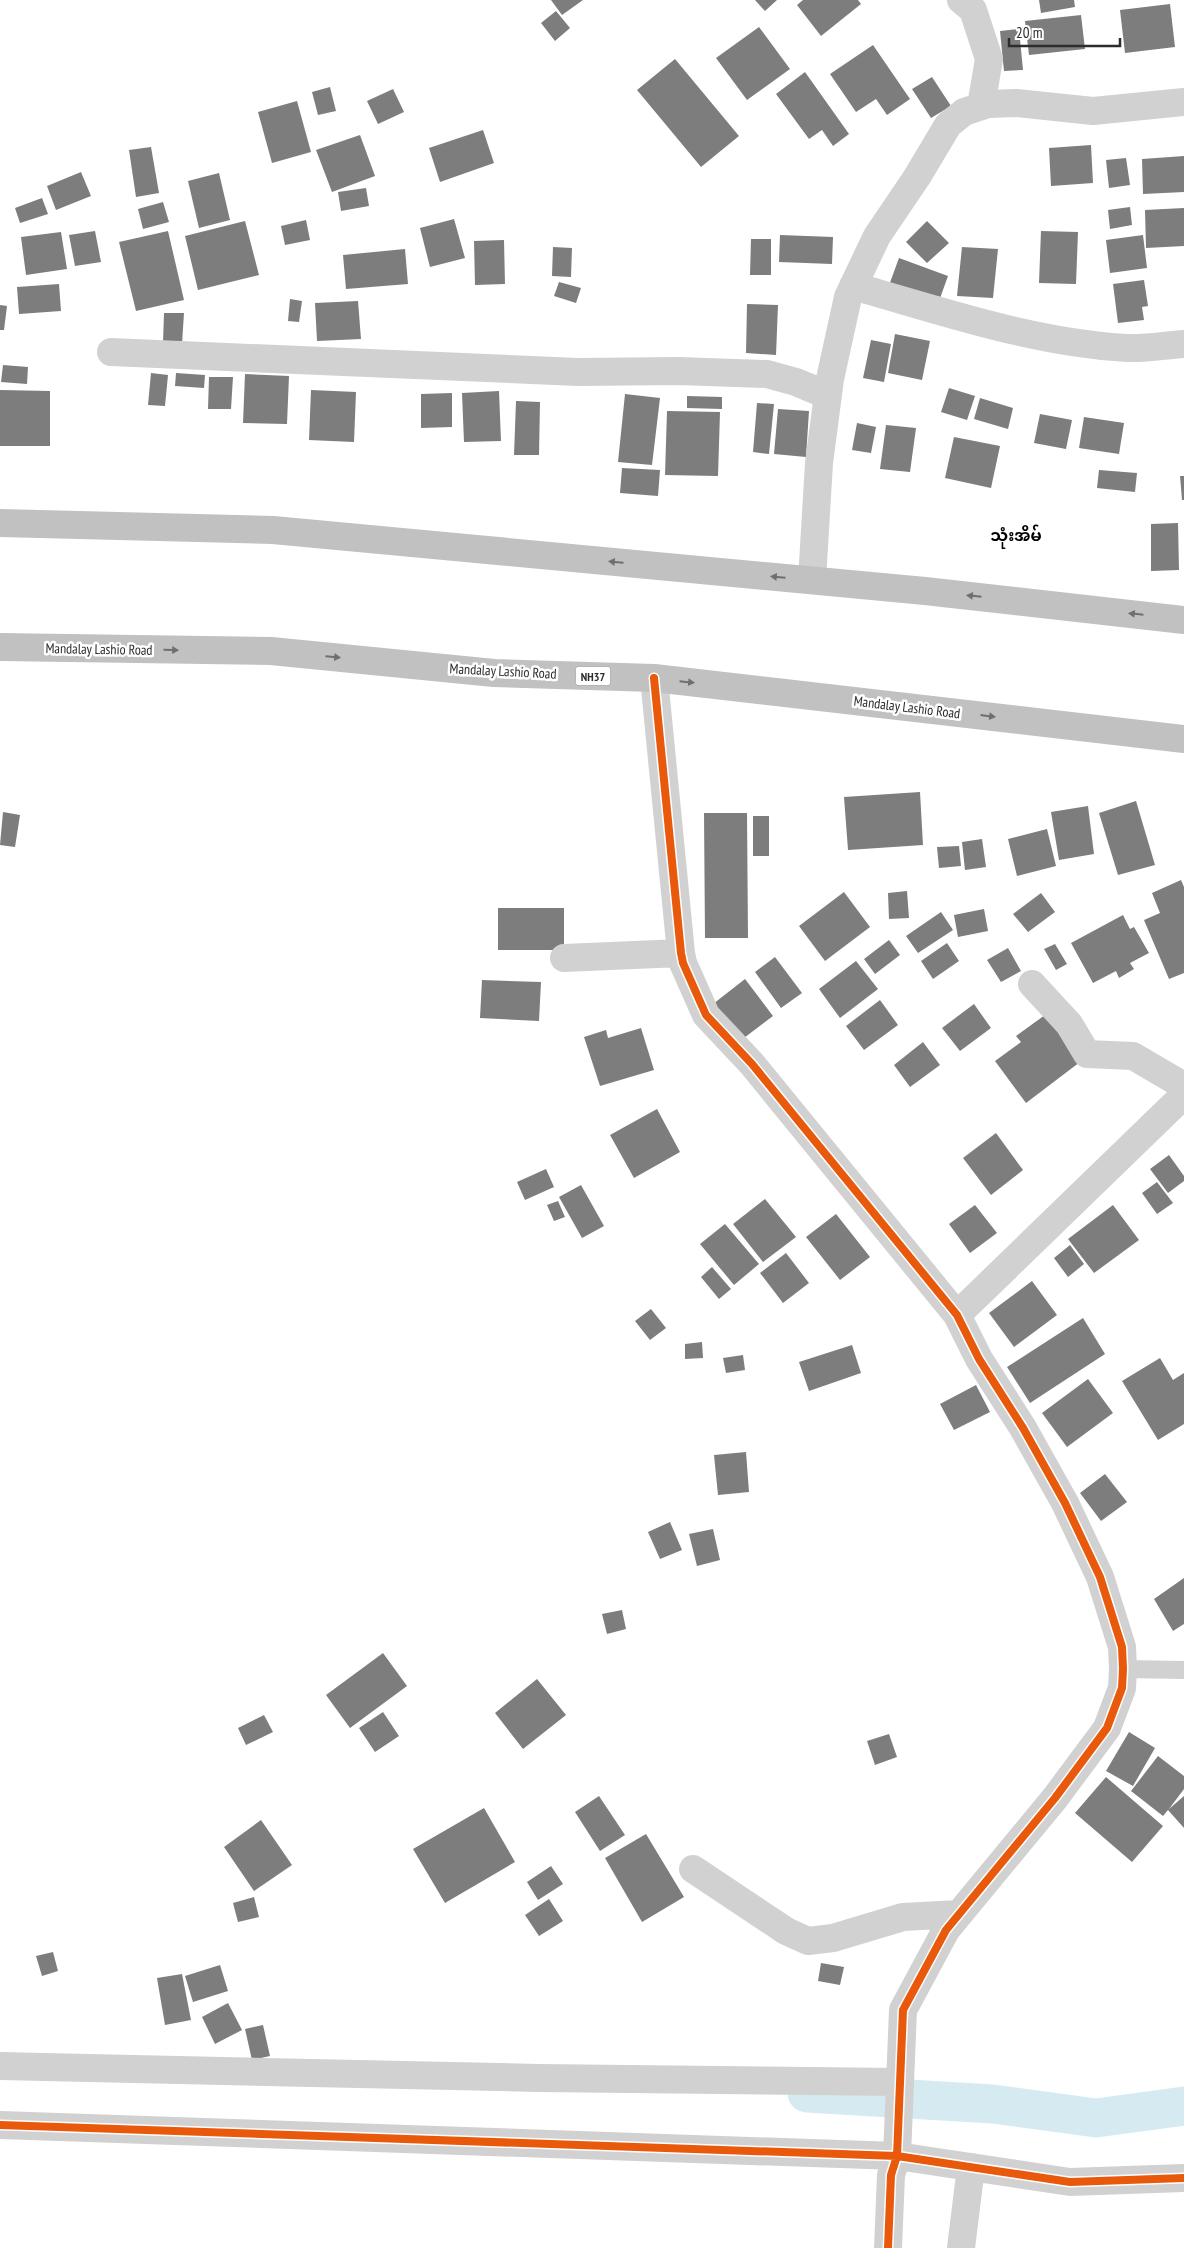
<svg xmlns="http://www.w3.org/2000/svg" width="1184" height="2248" font-family="'PT Sans Narrow','Noto Sans Myanmar',sans-serif">
<style>
.lines{fill:none;stroke-linecap:round;stroke-linejoin:round}
.canal{stroke:#d5ebf1;stroke-width:39}
.building{fill:#7d7d7d}
.service{stroke:#d1d1d1;stroke-width:18}
.minor{stroke:#d1d1d1;stroke-width:28}
.trunk{stroke:#c1c1c1;stroke-width:28}
.cycleway-casing{stroke:#fff;stroke-width:11}
.cycleway{stroke:#e8590c;stroke-width:8}
.oneway{fill:#6f6f6f}
.labels{text-anchor:middle;dominant-baseline:central;stroke-width:5;stroke-linejoin:round;paint-order:stroke}
.shield{fill:#fff;stroke:#6b6b6b;stroke-width:1}
.shield-label{font-size:12px;font-weight:bold;fill:#2c2c2c}
.street-label{font-size:14px;fill:#2c2c2c;stroke:#fff}
.quarter-label{font-size:16px;font-weight:bold;fill:#000;stroke:#fff}
</style>
<rect width="100%" height="100%" fill="#fff"/>
<g class="lines">
<path class="canal" d="M807,2093L993,2104L1096,2118L1184,2106"/>
</g>
<path class="building" d="M551,0H583L562,15Z
M755,0H777L765,11Z
M803,0H858L861,4L821,36L797,5Z
M1039,0H1074L1075,7L1041,13Z
M1170,4L1175,47L1125,53L1120,10Z
M556,11L570,28L555,41L541,23Z
M1081,15L1085,49L1029,55L1025,21Z
M759,27L790,69L747,100L716,58Z
M1019,29L1023,70L1004,71L1000,31Z
M873,45L910,99L887,115L876,99L856,112L830,74Z
M675,59L739,136L701,167L637,90Z
M805,72L849,134L833,146L822,130L809,139L776,94Z
M932,77L951,106L931,118L912,89Z
M330,87L336,111L318,115L312,92Z
M393,89L404,112L378,124L367,101Z
M297,101L311,152L272,163L258,112Z
M483,130L494,163L440,182L429,148Z
M360,135L375,176L332,192L316,150Z
M1091,145L1093,183L1051,186L1049,148Z
M151,147L159,193L136,197L129,150Z
M1184,156V192L1143,194L1142,159Z
M1126,158L1130,185L1109,188L1106,160Z
M81,172L91,196L56,210L47,186Z
M219,173L230,220L199,228L188,181Z
M366,188L369,206L341,211L338,192Z
M42,198L48,214L20,223L15,208Z
M163,202L169,222L143,229L138,209Z
M1130,207L1132,225L1110,229L1108,210Z
M1184,208V246L1146,248L1145,210Z
M454,219L465,258L430,267L420,228Z
M306,220L310,240L285,245L281,226Z
M245,221L259,275L198,290L185,236Z
M927,221L949,243L927,263L906,242Z
M95,231L101,262L75,266L69,235Z
M168,231L184,300L136,311L119,242Z
M1041,231L1078,232L1076,284L1039,283Z
M61,232L67,269L26,275L21,237Z
M780,235L833,237L832,264L779,262Z
M1143,235L1147,268L1110,273L1106,240Z
M751,239H771V275H750Z
M504,240L505,284L475,285L474,241Z
M553,247L572,248L571,277L552,276Z
M962,247L998,249L993,298L957,296Z
M405,249L408,284L346,289L343,255Z
M899,258L948,276L939,301L888,288Z
M1144,280L1148,306L1142,307L1144,320L1118,323L1113,284Z
M559,282L581,288L576,303L554,296Z
M59,284L61,311L19,314L17,287Z
M290,299L302,301L299,322L288,321Z
M358,301L361,339L317,341L315,303Z
M747,304L778,305L776,355L746,353Z
M0,305L7,306L4,330H0Z
M164,313H184L182,344L163,343Z
M895,334L930,341L922,380L888,373Z
M871,340L891,344L884,382L863,378Z
M3,365L28,367L27,384L1,382Z
M151,373L168,375L165,406L148,405Z
M176,373L205,375L204,388L175,386Z
M245,374L289,376L287,424L243,423Z
M209,377H233L231,409H208Z
M949,388L975,396L967,420L941,412Z
M0,390L50,391V446H0Z
M311,390L356,392L354,442L309,440Z
M499,391L501,441L464,442L462,393Z
M452,393V427L421,428V394Z
M625,394L660,398L652,465L618,462Z
M687,396L722,397V409L687,408Z
M980,398L1013,408L1008,429L974,419Z
M516,401L540,402L539,455H514Z
M757,403L774,404L769,454L753,452Z
M778,409L809,411L806,457L774,454Z
M667,411L720,412L718,476L665,475Z
M1040,414L1072,420L1066,449L1034,443Z
M1084,417L1124,423L1119,454L1079,448Z
M857,423L876,427L871,453L852,450Z
M886,425L916,428L910,472L880,469Z
M954,437L1000,446L991,488L945,478Z
M622,468L660,470L658,496L620,493Z
M1099,470L1137,473L1135,492L1097,488Z
M1180,476H1184V500H1182Z
M1178,523L1179,570L1151,571V524Z
M920,792L923,845L848,850L844,797Z
M1136,801L1155,865L1118,875L1099,813Z
M1088,806L1094,854L1059,860L1051,812Z
M3,812L20,815L15,847L0,845Z
M704,813H747L748,938H705Z
M753,816H769V856H753Z
M1047,829L1056,866L1017,876L1008,839Z
M982,839L986,867L965,870L962,842Z
M959,846L961,866L939,868L937,847Z
M1181,880L1184,887V973L1169,979L1144,920L1160,913L1152,893Z
M907,891L909,918L889,919L888,893Z
M844,892L870,927L825,961L799,926Z
M1041,893L1055,912L1028,932L1013,914Z
M498,908H564V950H498Z
M984,909L988,931L958,937L954,915Z
M941,912L953,930L918,953L906,936Z
M1123,915L1130,929L1134,927L1149,953L1130,963L1134,969L1119,978L1116,971L1093,983L1071,943Z
M889,940L900,955L875,974L864,959Z
M947,943L959,961L933,979L921,961Z
M1055,944L1067,964L1056,970L1044,949Z
M1008,948L1021,971L1001,982L987,960Z
M775,957L802,993L781,1008L755,972Z
M856,961L878,989L840,1018L819,989Z
M745,979L773,1016L740,1041L713,1004Z
M482,980L541,982L539,1021L480,1018Z
M880,1000L898,1025L864,1050L846,1026Z
M974,1004L991,1028L960,1051L942,1028Z
M1045,1015L1080,1062L1026,1103L995,1061L1021,1042L1016,1036Z
M641,1028L654,1070L600,1086L584,1037L606,1030L608,1038Z
M923,1042L940,1065L910,1087L894,1065Z
M657,1109L680,1152L634,1178L610,1135Z
M996,1133L1023,1170L991,1195L963,1158Z
M1169,1155L1184,1176V1181L1168,1193L1150,1169Z
M546,1169L554,1187L525,1200L517,1182Z
M1157,1182L1173,1203L1157,1214L1142,1193Z
M581,1185L604,1226L582,1238L559,1197Z
M765,1199L796,1237L763,1262L733,1224Z
M558,1201L565,1217L554,1221L547,1205Z
M975,1205L997,1233L970,1253L949,1224Z
M1113,1205L1139,1240L1094,1273L1068,1239Z
M836,1214L870,1257L840,1280L806,1237Z
M725,1224L759,1264L734,1285L700,1244Z
M1070,1245L1084,1264L1068,1277L1054,1258Z
M786,1253L809,1283L783,1303L760,1273Z
M712,1267L731,1289L719,1299L701,1277Z
M1032,1281L1057,1315L1014,1347L989,1313Z
M651,1309L666,1328L650,1340L635,1321Z
M1083,1318L1105,1354L1030,1403L1007,1367Z
M702,1342L703,1358L685,1359V1344Z
M852,1345L861,1373L809,1391L799,1362Z
M743,1355L745,1370L726,1373L723,1358Z
M1160,1358L1173,1380L1184,1373V1424L1158,1440L1122,1381Z
M1088,1379L1113,1413L1067,1447L1042,1413Z
M976,1385L990,1412L954,1430L940,1404Z
M746,1452L749,1492L718,1495L714,1455Z
M1105,1474L1127,1502L1101,1521L1080,1493Z
M670,1522L682,1550L660,1559L648,1532Z
M713,1529L720,1560L697,1566L689,1534Z
M1184,1578V1624L1173,1631L1154,1599Z
M622,1610L626,1629L607,1634L602,1614Z
M383,1653L407,1686L350,1728L326,1695Z
M537,1679L566,1715L523,1749L495,1713Z
M383,1712L399,1736L375,1752L359,1728Z
M264,1715L273,1732L246,1745L238,1728Z
M1129,1732L1155,1748L1133,1786L1106,1771Z
M889,1734L897,1757L875,1765L867,1741Z
M1158,1756L1184,1776V1789L1169,1809L1184,1796V1828L1168,1810L1163,1816L1131,1791Z
M1106,1777L1163,1826L1132,1862L1075,1813Z
M599,1796L625,1835L600,1851L575,1812Z
M484,1808L515,1862L445,1903L413,1849Z
M261,1820L292,1865L254,1891L224,1847Z
M646,1834L684,1897L642,1922L605,1858Z
M551,1866L563,1884L538,1900L527,1882Z
M254,1897L259,1917L238,1922L233,1903Z
M549,1899L563,1921L539,1936L525,1915Z
M53,1952L58,1971L42,1976L36,1956Z
M821,1963L844,1967L840,1985L818,1981Z
M220,1965L228,1991L193,2002L185,1976Z
M182,1974L191,2020L165,2025L157,1978Z
M228,2003L242,2030L215,2044L202,2017Z
M263,2025L270,2056L252,2060L245,2029Z"/>
<g class="lines">
<path class="service" d="M1123,1669L1184,1670"/>
<path class="minor" d="M961,0L973,10L989,59L981,106
M853,286C942,311 1034,343 1127,348C1146,349 1166,345 1184,344
M111,352L578,372L678,371L767,374L796,382L827,395
M812,580L819,463L830,379L848,297L877,236L917,177L948,125L964,112L988,104L1016,103L1093,111L1184,102
M654,678L681,953L683,963L706,1015L752,1064L957,1315L979,1359L1023,1428L1065,1503L1100,1577L1122,1647L1123,1669L1122,1688L1107,1728L1055,1798L946,1930L903,2010L897,2156L891,2175L888,2248
M564,958L681,953
M1032,984L1069,1024L1087,1054L1133,1056L1184,1086
M957,1315L1184,1095
M693,1869L786,1931L808,1941L833,1938L903,1917L959,1914
M0,2066L539,2078L899,2082
M0,2125L897,2156L1070,2182L1184,2178
M961,2248L971,2167"/>
<path class="trunk" d="M0,523L273,530L925,591L1184,620
M0,647L271,651L494,673L654,678L1184,739"/>
<g class="cycleway-casing">
<path id="cycleway" d="M654,678L681,953L683,963L706,1015L752,1064L957,1315L979,1359L1023,1428L1065,1503L1100,1577L1122,1647L1123,1669L1122,1688L1107,1728L1055,1798L946,1930L903,2010L897,2156L891,2175L888,2248
M0,2125L897,2156L1070,2182L1184,2178"/>
</g>
<use href="#cycleway" class="cycleway"/>
</g>
<defs><path id="oneway-solid" d="M-6-.8H1V-3.2L6.5 0L1 3.2V.8H-6Z" transform="scale(1.25)"/></defs>
<g class="oneway">
<use href="#oneway-solid" transform="translate(616 562) rotate(-175)"/>
<use href="#oneway-solid" transform="translate(778 577) rotate(-175)"/>
<use href="#oneway-solid" transform="translate(974 596) rotate(-174)"/>
<use href="#oneway-solid" transform="translate(1136 614) rotate(-174)"/>
<use href="#oneway-solid" transform="translate(171 650) rotate(1)"/>
<use href="#oneway-solid" transform="translate(333 657) rotate(5)"/>
<use href="#oneway-solid" transform="translate(687 682) rotate(6)"/>
<use href="#oneway-solid" transform="translate(988 716) rotate(7)"/>
</g>
<g class="labels">
<rect class="shield" x="575.5" y="666.5" width="35" height="19" rx="4"/>
<g class="shield-label">
<text x="593" y="676">NH37</text>
</g>
<g class="street-label">
<text transform="translate(99 649) rotate(1)">Mandalay Lashio Road</text>
<text transform="translate(503 671) rotate(3)">Mandalay Lashio Road</text>
<text transform="translate(907 707) rotate(7)">Mandalay Lashio Road</text>
</g>
<g class="quarter-label">
<text x="1016" y="535">သုံးအိမ်</text>
</g>
</g>
<path d="M1009 38v8h111v-8" fill="none" stroke="#2c2c2c" stroke-width="2.5"/>
<text x="1016" y="38" font-size="15" fill="#2c2c2c" stroke="#ffffff" stroke-width="4" paint-order="stroke">20 m</text>
</svg>
